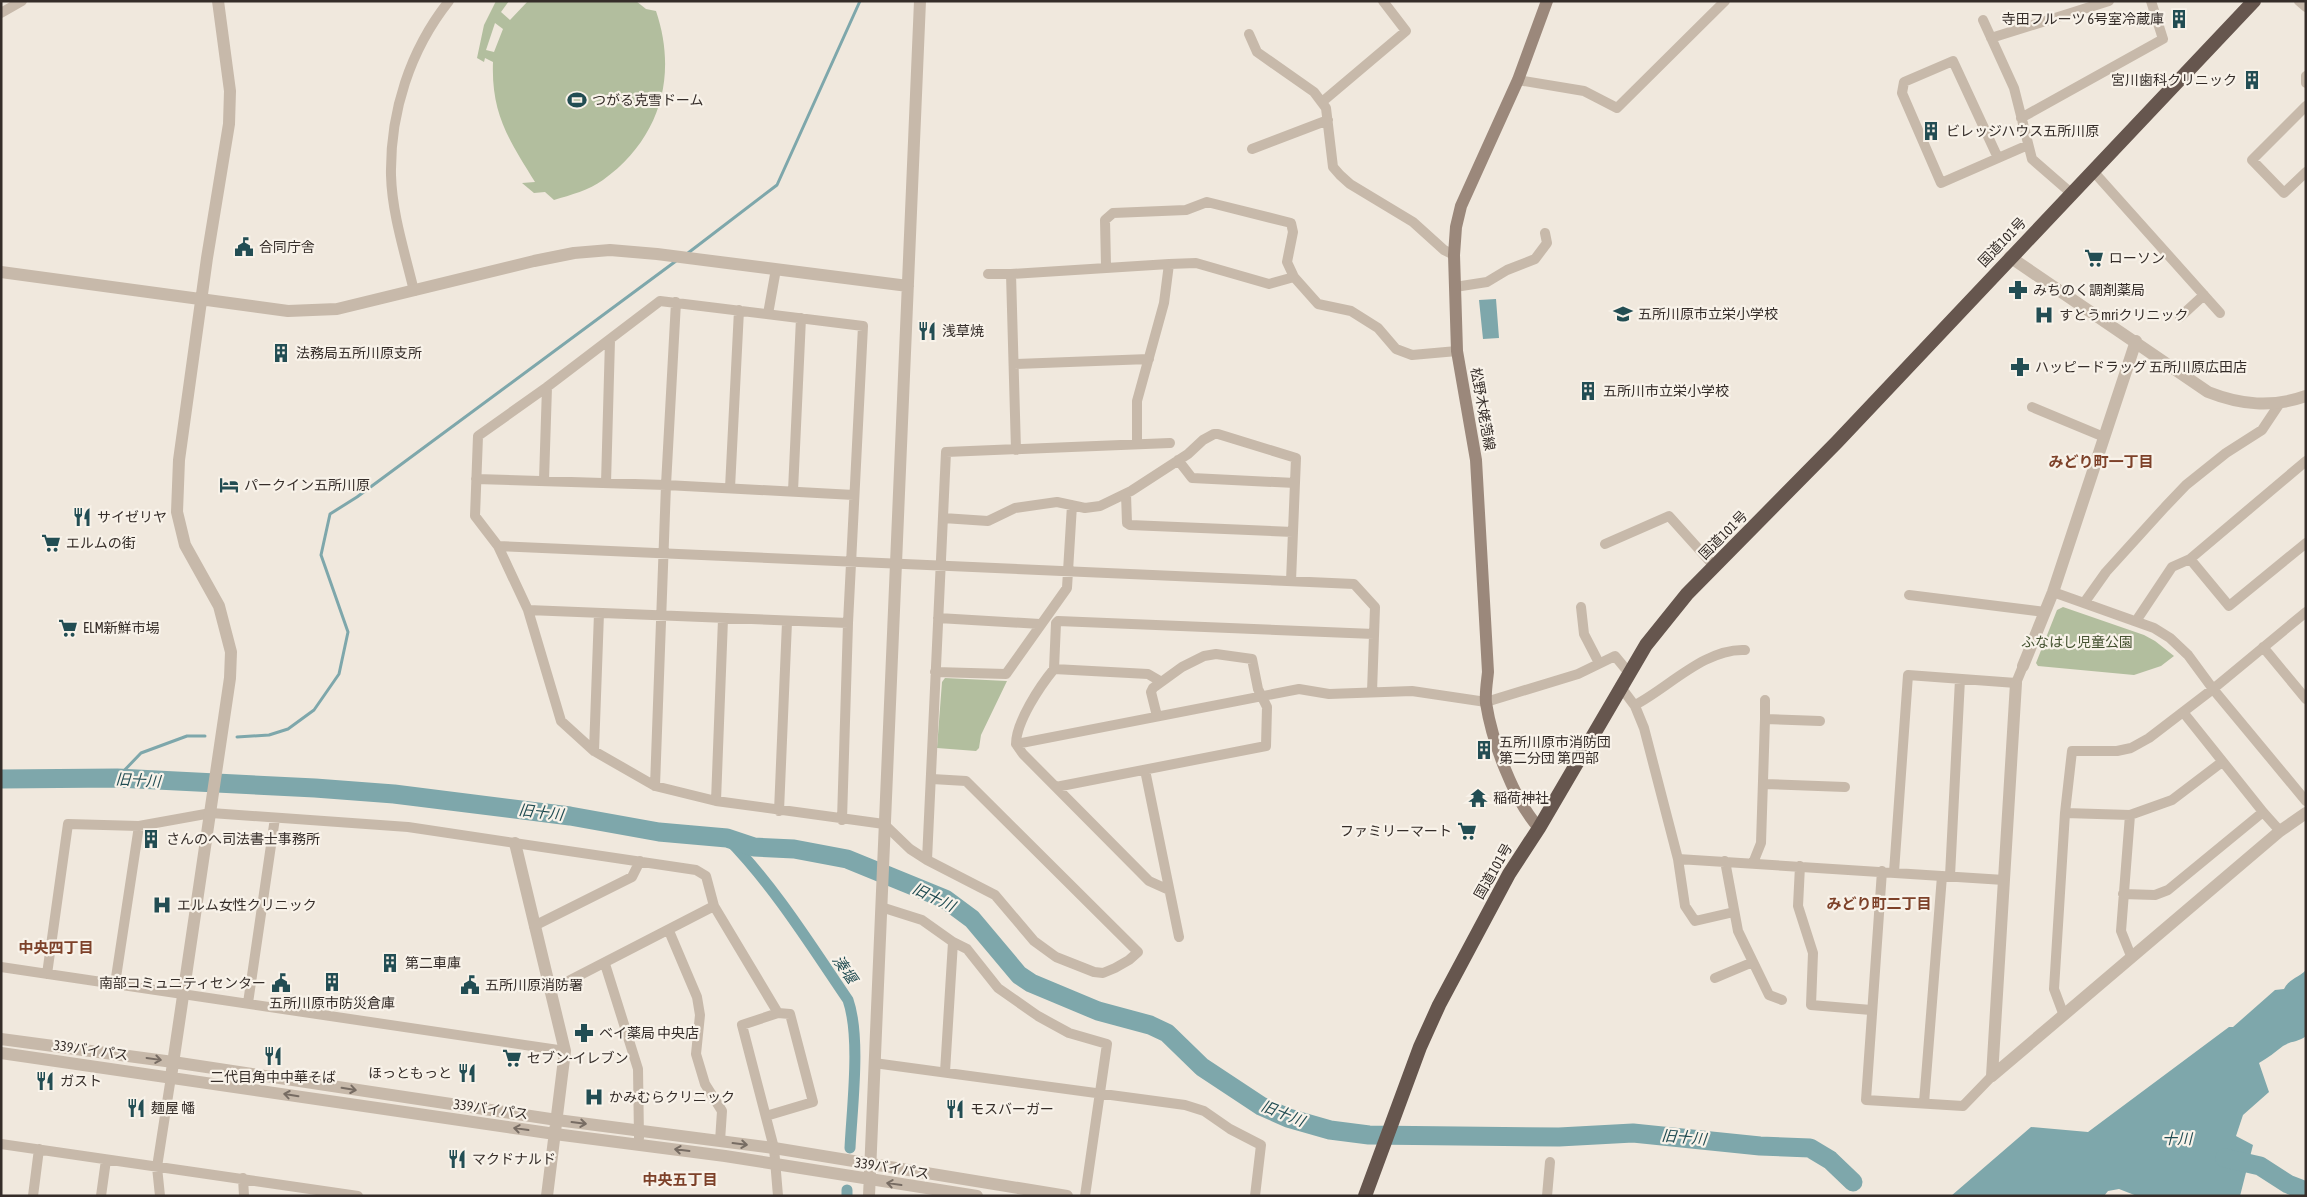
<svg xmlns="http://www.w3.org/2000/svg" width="2307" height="1197" font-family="'Asap Condensed','Noto Sans JP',sans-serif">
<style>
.green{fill:#b2be9e;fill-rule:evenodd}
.water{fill:#7ea7ab}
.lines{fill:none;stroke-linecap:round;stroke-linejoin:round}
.stream{stroke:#7ea7ab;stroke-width:3}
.canal{stroke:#7ea7ab;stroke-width:11}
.river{stroke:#7ea7ab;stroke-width:19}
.minor{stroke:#c7b9aa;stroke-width:10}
.tertiary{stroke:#c7b9aa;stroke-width:12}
.secondary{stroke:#9b887b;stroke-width:12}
.trunk{stroke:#66564e;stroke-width:14}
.oneway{stroke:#776c63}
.labels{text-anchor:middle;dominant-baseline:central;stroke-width:4.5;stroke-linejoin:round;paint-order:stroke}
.poi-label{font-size:14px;fill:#352d29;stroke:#f8f2e9;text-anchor:start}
.street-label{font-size:14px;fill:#352d29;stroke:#f8f2e9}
.park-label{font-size:14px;fill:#43512f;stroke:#f8f2e9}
.neighbourhood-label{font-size:15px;font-weight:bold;fill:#7d4129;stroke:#f8f2e9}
.water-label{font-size:15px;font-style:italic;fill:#224d53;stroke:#f8f2e9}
</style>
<rect width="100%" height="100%" fill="#f0e8dd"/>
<path class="green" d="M496,1H509L501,12L510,20L528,1H636L646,9L656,11C678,76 660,139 603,180C589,190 571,195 554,200L545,192L534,193L522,183L535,182C509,140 491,114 493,62L485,58L484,62L477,58L484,25ZM495,23L503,29L494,52L486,50Z
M2063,607L2144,635L2155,641L2174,656L2161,666L2134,675L2038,666L2036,663L2057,610Z
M945,678L1007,681L981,735L979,748L976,751L937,748L942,682Z"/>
<path class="water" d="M1496,299L1499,338L1483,339L1479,300Z
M2306,970V1036C2299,1042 2290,1041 2283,1046C2275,1052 2268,1058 2259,1063L2269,1092L2243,1115L2236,1136L2253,1145L2240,1196H2137L2119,1189L2108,1191L2104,1196H1951L2031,1127L2088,1132L2229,1027H2233L2275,990L2284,989C2289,979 2298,978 2306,970Z"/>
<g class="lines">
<path class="stream" d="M688,253L777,185L860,1
M237,737L269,735L288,729L314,710L339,674L348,632L321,555L330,514L357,497L676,261
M117,778L141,753L187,736H205"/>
<path class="canal" d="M727,838C774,886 810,944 848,1000C861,1037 852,1107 850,1148
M847,1190V1196"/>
<path class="river" d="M1,779L117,778L315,788L394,794L570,816L659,832L727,838L754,847L794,849L847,859L945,899L972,919L1019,975L1031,983L1098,1011L1150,1025L1167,1033L1202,1067L1261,1106L1288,1118L1330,1130L1369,1135L1559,1137L1633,1133L1760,1146L1810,1148L1830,1160L1853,1182
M2225,1158L2260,1166L2288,1184L2306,1191"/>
<path class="minor" d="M2299,1L2306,7
M1,13L22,1
M1983,20L2014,88L2032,159L2071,193
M1249,34L1257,52L1314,92L1326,108L1333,167L1340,175L1350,184L1413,222L1444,250L1454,255
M1991,38L2109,1
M2306,76V83
M1518,80L1584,91L1617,108L1725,1
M1322,102L1406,31L1383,1
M2306,106L2252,160L2284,193L2306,172
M2021,118L2163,39L2151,1
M1252,149L1328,120
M1998,158L1953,61L1904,82L1902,93L1941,183L2028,145
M2093,171L2220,313
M1169,264L1196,263L1269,284L1294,277L1318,304L1351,311L1378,328L1396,349L1412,355L1457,351
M1106,266L1105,220L1113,213L1186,210L1207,202L1291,223L1293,232L1287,262L1294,277
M988,274H1011
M1455,287L1487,282L1507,270L1535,259L1547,243L1545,233
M414,291C405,253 392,214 391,175C390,112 410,50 449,1
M768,314L776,269
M2180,317L2204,295
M1014,364L1149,359
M2032,407L2104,437
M1016,450L1011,274L1169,264L1164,303L1137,401V443
M1178,460L1192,478L1295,483
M476,479L666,485L854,495
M544,480L547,387
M606,483L610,340
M730,488L739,310
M793,491L801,318
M1126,494L1127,523L1130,525L1293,532
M943,518L988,521L1015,508L1057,502L1085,508L1100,506L1131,491L1188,454L1203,440L1214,434H1218L1296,458L1291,581
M1605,544L1669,516L1714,566
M498,546L1354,584L1375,607L1372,692
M2190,559L2229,606L2306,543
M2053,592L2154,628L2170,638L2188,655L2213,689L2306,801
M1909,595L2045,612
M2084,603L2106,572L2165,507L2186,485L2226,453L2262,430L2280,403
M1581,607L1584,634L1599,663
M528,610L848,623
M938,618L1040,624
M2136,621L2172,567L2190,559L2306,461
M2263,647L2306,699
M1054,669L1056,623L1058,621L1374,634
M935,672L1006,674L1067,588L1072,505
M1160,681L1148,674L1054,669C1040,686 1016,722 1016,744L1023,754L1149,881L1169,890
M1620,686L1635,706L1644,728L1678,859L2004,880
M1765,700V719
M1635,705C1668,688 1705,648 1745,650
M2183,712L2263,812L2280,831
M1016,744L1299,689L1329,694L1412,691L1486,702L1578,674L1615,656L1629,673
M594,751L599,613
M1145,770L1179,937
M1764,784L1845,787
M655,786L666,485L676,302
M1056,787L1266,746L1267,707L1258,689L1252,659L1216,654L1204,656L1182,667L1153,688L1151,692L1157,716
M716,801L723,619
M779,811L787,622
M2065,813L2130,815L2172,800L2222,762
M2130,815L2121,931L2131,956
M842,820L848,623L863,326L660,301L547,387L478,436L475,516L498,546L528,610L561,721L594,751L655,786L716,801L884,824L910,849L927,860L995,895L1034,941L1056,957L1094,972L1103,973L1115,968L1129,960L1138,952L966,781L932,779
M1678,859L1685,906L1695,921L1734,912
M927,860L946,452L1170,443
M1725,861L1738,931L1769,995L1782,1000
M1753,863L1761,843L1765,719L1820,721
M1800,866L1798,906L1813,953L1811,1005L1871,1010
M1882,871L1866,1100L1963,1106L1992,1076
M1894,872L1908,675L2016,683L2023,666
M1950,876L1960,679
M2123,894L2155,895L2168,890L2263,812
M881,907L922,920L953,942
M534,926L632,877L640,861
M669,931L697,997L700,1015L696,1054L705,1084L722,1111L720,1141
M605,964L638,1069L639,1138
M1,967L565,1051
M47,974L68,824L139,826L211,813L408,827L696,870L706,876L714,906L778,1013
M1715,978L1753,962
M115,984L139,826
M551,990L714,906
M248,1003L275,818
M2063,1013L2054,989L2065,813L2072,751H2117L2131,748L2149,738L2213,689L2306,612
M874,1063L1185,1105L1204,1111L1230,1129L1261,1145L1255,1196
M945,1072L953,942L967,949L998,988L1038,1016L1069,1033L1107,1044L1085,1196
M1924,1103L1942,876
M766,1116L813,1102L790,1014L778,1013L742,1025L774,1148L778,1196
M1,1144L358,1196
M243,1178L244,1196
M33,1196L39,1149
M101,1196L106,1160
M160,1196L157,1167L171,1077
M1547,1196L1550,1162"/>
<path class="tertiary" d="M2010,257L2208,392C2241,405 2272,408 2306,396
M1,272L288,311L337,309L534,261L574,253L610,250L657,254L908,286
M2023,666L2053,592L2136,341
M515,843L565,1051L547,1196
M1,1039L173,1062L557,1120L774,1148L1067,1196
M1,1053L555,1134L725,1156L977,1196
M1992,1076L2280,831L2306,813
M1992,1076L2016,683
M171,1077L230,678L231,652L219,606L185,545L177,512L179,460L207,258L229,124L230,91L218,1
M869,1196L920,1"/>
<path class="secondary" d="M1539,828C1513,799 1492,741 1486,703C1485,693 1487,682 1488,672L1476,460L1457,351L1454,255L1456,227L1461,206L1518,80L1547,1"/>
<path class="trunk" d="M1365,1196L1420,1047L1439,1005L1509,874L1539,828L1646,645L1687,594L1837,442L2254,1"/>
</g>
<defs><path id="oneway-shaft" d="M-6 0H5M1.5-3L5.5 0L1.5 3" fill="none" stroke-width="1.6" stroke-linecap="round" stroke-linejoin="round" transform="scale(1.25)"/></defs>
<g class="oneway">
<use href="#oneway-shaft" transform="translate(154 1059) rotate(8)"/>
<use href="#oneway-shaft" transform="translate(349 1089) rotate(9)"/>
<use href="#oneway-shaft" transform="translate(291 1095) rotate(-171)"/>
<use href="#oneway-shaft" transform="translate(579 1123) rotate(7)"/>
<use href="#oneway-shaft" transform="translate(521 1129) rotate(-172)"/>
<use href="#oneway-shaft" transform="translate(740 1144) rotate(7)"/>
<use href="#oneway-shaft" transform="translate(682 1150) rotate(-173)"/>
<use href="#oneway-shaft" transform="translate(894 1184) rotate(-172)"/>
</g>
<defs>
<g id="building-bare" transform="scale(1.5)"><path d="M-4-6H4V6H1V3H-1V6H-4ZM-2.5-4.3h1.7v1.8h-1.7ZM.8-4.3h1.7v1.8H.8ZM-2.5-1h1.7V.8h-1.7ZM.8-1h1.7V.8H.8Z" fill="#224d53" stroke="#f8f2e9" stroke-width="2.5" paint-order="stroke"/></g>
<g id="stadium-bare" transform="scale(1.5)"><path d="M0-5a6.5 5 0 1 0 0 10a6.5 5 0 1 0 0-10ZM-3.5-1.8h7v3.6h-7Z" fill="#224d53" stroke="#f8f2e9" stroke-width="2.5" paint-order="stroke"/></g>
<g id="civic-bare" transform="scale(1.5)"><path d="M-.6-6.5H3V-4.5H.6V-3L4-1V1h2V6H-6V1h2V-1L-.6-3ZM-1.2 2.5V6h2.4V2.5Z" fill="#224d53" stroke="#f8f2e9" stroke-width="2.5" paint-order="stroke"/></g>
<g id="supermarket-bare" transform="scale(1.5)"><path d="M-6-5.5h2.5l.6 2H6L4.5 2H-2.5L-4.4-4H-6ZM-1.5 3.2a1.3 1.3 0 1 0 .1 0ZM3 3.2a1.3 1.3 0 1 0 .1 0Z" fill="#224d53" stroke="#f8f2e9" stroke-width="2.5" paint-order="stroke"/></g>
<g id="pharmacy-bare" transform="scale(1.5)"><path d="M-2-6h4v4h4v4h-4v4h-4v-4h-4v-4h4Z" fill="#224d53" stroke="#f8f2e9" stroke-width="2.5" paint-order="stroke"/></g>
<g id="school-bare" transform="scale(1.5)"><path d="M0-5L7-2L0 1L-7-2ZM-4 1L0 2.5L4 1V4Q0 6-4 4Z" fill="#224d53" stroke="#f8f2e9" stroke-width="2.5" paint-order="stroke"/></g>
<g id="hospital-bare" transform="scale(1.5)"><path d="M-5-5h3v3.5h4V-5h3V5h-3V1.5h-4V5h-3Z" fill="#224d53" stroke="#f8f2e9" stroke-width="2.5" paint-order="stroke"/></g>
<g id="restaurant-bare" transform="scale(1.5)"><path d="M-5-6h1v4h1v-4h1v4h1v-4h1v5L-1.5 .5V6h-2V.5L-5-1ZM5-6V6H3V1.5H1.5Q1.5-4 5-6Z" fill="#224d53" stroke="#f8f2e9" stroke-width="2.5" paint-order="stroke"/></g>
<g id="hotel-bare" transform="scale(1.5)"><path d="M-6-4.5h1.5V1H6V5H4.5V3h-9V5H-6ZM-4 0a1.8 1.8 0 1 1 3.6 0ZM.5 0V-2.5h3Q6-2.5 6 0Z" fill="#224d53" stroke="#f8f2e9" stroke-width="2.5" paint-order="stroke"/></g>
<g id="temple-bare" transform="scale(1.5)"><path d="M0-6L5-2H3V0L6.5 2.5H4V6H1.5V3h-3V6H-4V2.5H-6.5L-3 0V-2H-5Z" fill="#224d53" stroke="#f8f2e9" stroke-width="2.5" paint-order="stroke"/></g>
</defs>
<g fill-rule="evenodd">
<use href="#building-bare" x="2179" y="19"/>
<use href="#building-bare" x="2252" y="80"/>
<use href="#stadium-bare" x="577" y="100"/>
<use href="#building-bare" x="1931" y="131"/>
<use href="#civic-bare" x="244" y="247"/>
<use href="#supermarket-bare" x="2094" y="258"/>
<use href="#pharmacy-bare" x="2018" y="290"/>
<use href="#school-bare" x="1623" y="314"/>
<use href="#hospital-bare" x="2044" y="315"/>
<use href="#restaurant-bare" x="927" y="331"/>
<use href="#building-bare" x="281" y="353"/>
<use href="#pharmacy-bare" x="2020" y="367"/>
<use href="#building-bare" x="1588" y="391"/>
<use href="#hotel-bare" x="229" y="485"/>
<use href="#restaurant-bare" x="82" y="517"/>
<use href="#supermarket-bare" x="51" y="543"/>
<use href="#supermarket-bare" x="68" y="628"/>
<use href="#building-bare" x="1484" y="750"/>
<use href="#temple-bare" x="1478" y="798"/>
<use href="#supermarket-bare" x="1467" y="831"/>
<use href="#building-bare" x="151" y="839"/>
<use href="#hospital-bare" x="162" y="905"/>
<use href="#building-bare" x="390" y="963"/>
<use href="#building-bare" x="332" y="982"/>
<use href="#civic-bare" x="281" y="983"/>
<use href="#civic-bare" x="470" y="985"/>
<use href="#pharmacy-bare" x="584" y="1033"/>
<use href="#restaurant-bare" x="273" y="1056"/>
<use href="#supermarket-bare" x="512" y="1058"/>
<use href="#restaurant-bare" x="467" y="1073"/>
<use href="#restaurant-bare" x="45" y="1081"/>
<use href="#hospital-bare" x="594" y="1097"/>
<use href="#restaurant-bare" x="136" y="1108"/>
<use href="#restaurant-bare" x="955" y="1109"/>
<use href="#restaurant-bare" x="457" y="1159"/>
</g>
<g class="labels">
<g class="poi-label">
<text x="2164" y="19" text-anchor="end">寺田フルーツ 6号室冷蔵庫</text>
<text x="2237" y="80" text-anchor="end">宮川歯科クリニック</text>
<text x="592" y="100">つがる克雪ドーム</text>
<text x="1946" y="131">ビレッジハウス五所川原</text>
<text x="259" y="247">合同庁舎</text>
<text x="2109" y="258">ローソン</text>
<text x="2033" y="290">みちのく調剤薬局</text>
<text x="1638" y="314">五所川原市立栄小学校</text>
<text x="2059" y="315">すとうmriクリニック</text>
<text x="942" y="331">浅草焼</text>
<text x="296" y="353">法務局五所川原支所</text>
<text x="2035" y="367">ハッピードラッグ 五所川原広田店</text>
<text x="1603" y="391">五所川市立栄小学校</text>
<text x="244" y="485">パークイン五所川原</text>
<text x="97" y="517">サイゼリヤ</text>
<text x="66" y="543">エルムの街</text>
<text x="83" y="628">ELM新鮮市場</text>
<text x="1499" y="742">五所川原市消防団<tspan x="1499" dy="16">第二分団 第四部</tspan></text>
<text x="1493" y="798">稲荷神社</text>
<text x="1452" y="831" text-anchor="end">ファミリーマート</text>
<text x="166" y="839">さんのへ司法書士事務所</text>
<text x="177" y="905">エルム女性クリニック</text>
<text x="405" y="963">第二車庫</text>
<text x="266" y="983" text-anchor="end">南部コミュニティセンター</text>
<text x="485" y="985">五所川原消防署</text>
<text x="332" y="1003" text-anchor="middle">五所川原市防災倉庫</text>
<text x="599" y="1033">ベイ薬局 中央店</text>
<text x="527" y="1058">セブン-イレブン</text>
<text x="452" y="1073" text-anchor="end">ほっともっと</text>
<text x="273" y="1077" text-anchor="middle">二代目角中中華そば</text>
<text x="60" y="1081">ガスト</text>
<text x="609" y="1097">かみむらクリニック</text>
<text x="151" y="1108">麺屋 幡</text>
<text x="970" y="1109">モスバーガー</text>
<text x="472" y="1159">マクドナルド</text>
</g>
<g class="street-label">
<text transform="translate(2002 242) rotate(-46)">国道101号</text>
<text transform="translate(1483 409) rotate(80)">松野木姥萢線</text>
<text transform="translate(1723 535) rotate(-45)">国道101号</text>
<text transform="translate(1493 871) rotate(-60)">国道101号</text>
<text transform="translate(91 1050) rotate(8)">339バイパス</text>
<text transform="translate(491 1109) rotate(8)">339バイパス</text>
<text transform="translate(892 1168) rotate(9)">339バイパス</text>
</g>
<g class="park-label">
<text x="2077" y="642">ふなはし児童公園</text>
</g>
<g class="neighbourhood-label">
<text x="2101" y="461">みどり町一丁目</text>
<text x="1879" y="903">みどり町二丁目</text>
<text x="56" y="947">中央四丁目</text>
<text x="680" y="1179">中央五丁目</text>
</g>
<g class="water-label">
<text transform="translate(138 780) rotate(3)">旧十川</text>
<text transform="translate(541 812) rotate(7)">旧十川</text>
<text transform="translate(934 897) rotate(26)">旧十川</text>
<text transform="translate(845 969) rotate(55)">湊堰</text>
<text transform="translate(1283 1113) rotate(22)">旧十川</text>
<text transform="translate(1684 1137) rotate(5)">旧十川</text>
<text x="2177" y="1138">十川</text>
</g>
</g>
<rect width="2307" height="1197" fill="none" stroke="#352d29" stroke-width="5"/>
</svg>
